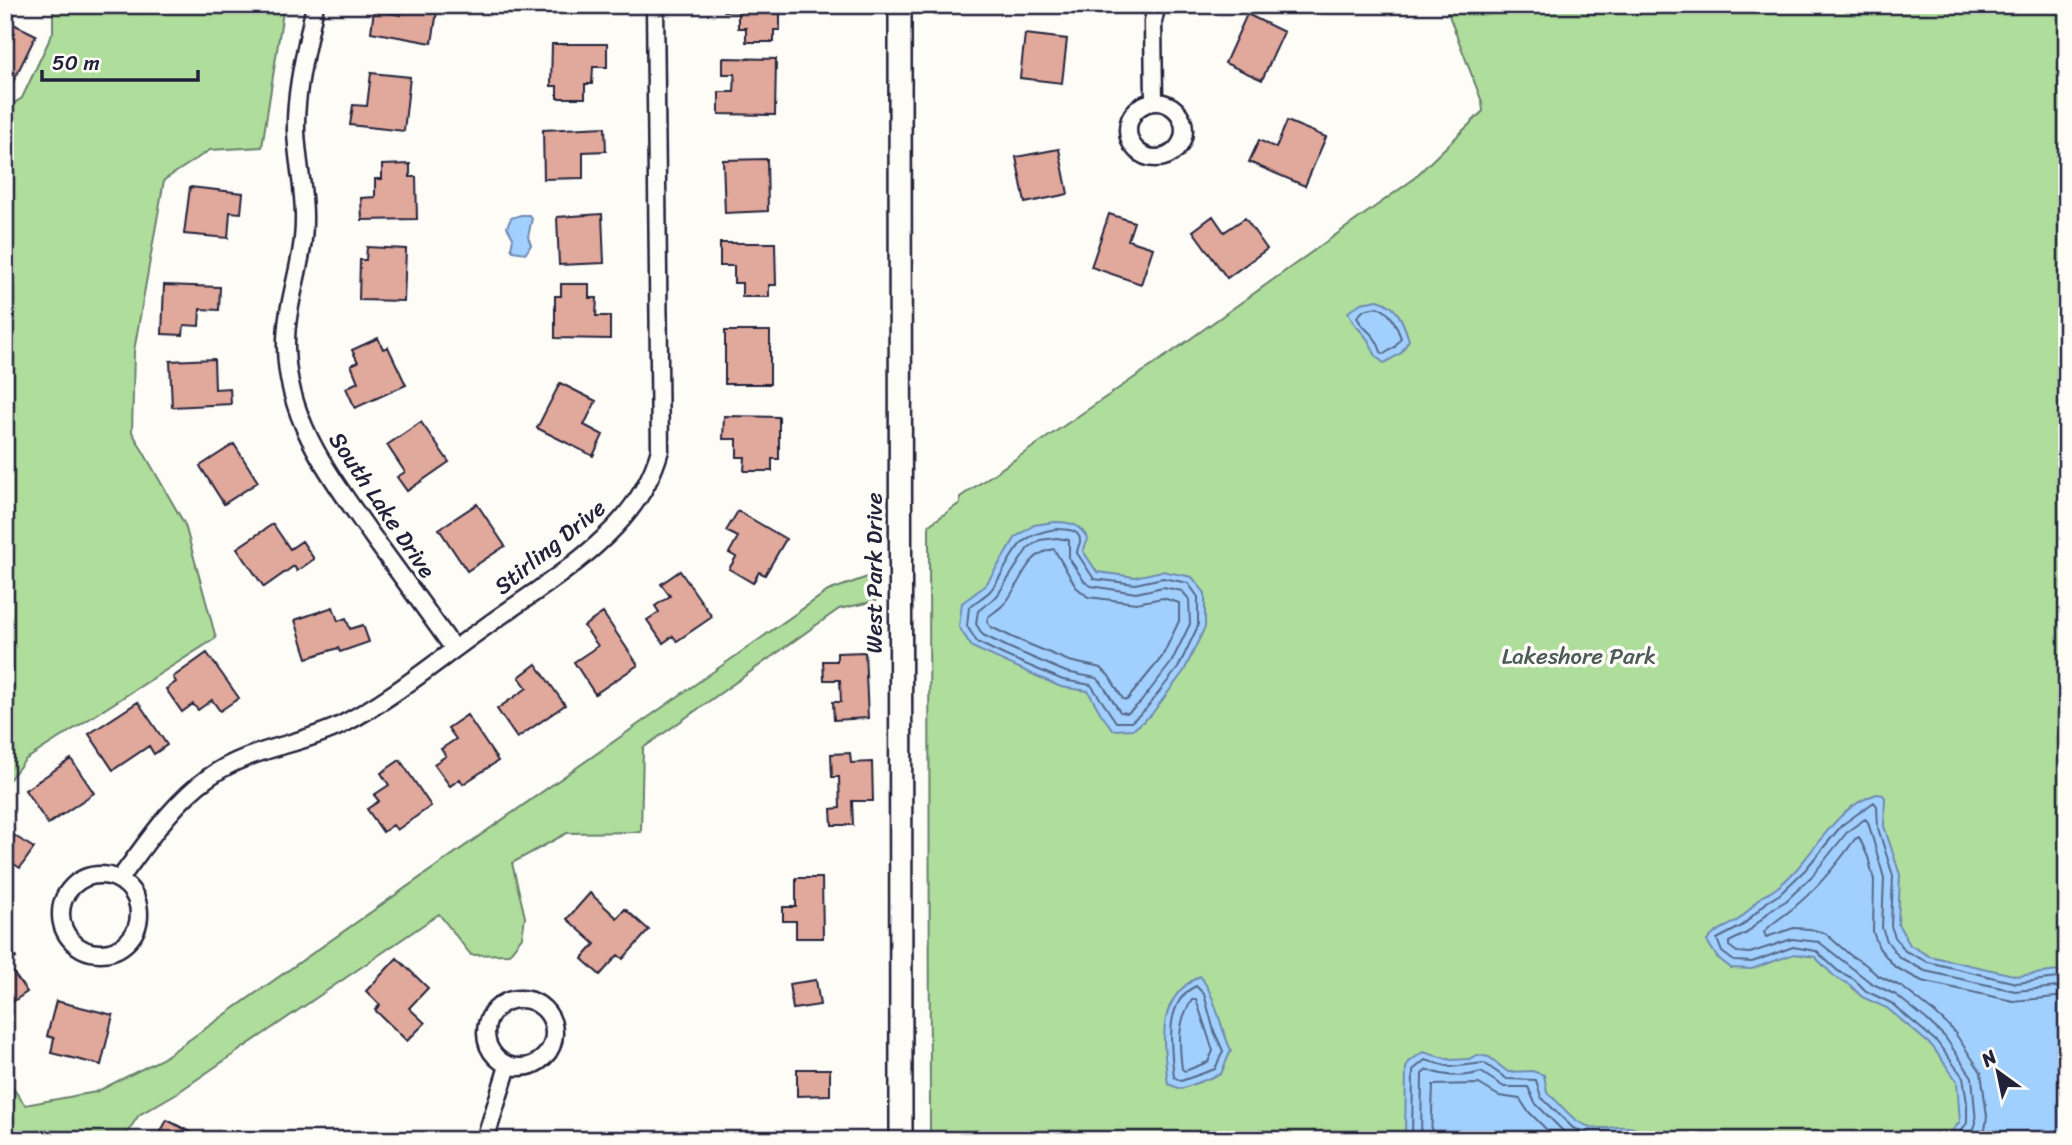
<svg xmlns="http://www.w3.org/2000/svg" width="2072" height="1145" font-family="Sriracha,sans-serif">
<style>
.green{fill:#afdd9c;stroke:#68806c;stroke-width:2}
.water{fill:#a2d0fe;stroke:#6f8ab0;stroke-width:2}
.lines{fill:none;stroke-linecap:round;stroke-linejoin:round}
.shore{stroke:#556889;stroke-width:2}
.building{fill:#e1a89c;stroke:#22223b;stroke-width:2}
.minor-casing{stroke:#22223b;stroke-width:21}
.tertiary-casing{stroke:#22223b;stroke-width:26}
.minor{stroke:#fdfcf7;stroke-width:16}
.tertiary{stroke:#fdfcf7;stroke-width:21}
.labels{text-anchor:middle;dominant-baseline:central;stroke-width:7;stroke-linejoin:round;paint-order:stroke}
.street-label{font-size:23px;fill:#22223b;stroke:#fdfcf7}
.park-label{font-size:23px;fill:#4c5a58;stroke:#fdfcf7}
</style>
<rect width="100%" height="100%" fill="#fdfcf7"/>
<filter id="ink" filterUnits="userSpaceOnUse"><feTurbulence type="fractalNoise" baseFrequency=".0143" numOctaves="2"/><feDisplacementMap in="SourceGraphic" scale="14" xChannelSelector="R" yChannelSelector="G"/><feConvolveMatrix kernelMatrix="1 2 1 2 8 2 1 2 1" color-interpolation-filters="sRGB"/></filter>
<g filter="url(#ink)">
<path class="green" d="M53,5H284L262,147L210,150L164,180L134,351L132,432L185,525L216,638L25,760L5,785V109L22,98L53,32Z
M1445,5H2067V1140H930L929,525L960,503V497L1179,347L1411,181L1483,111L1482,102Z
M876,574V601L839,609L643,748L641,832L567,833L512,863L525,917L522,937L509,954L471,955L439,914L177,1093L139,1115L122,1140H5V1077L25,1105L96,1092L162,1059L828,591Z"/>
<path class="water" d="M521,215H529L532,218L528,237L531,245L526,253L513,251L511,248L513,238L507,227L511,218Z
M1378,300C1398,306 1403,321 1409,340L1401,353L1384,363C1372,355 1375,351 1368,340C1360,327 1355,330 1348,312L1361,303Z
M1055,522C1072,522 1080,525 1088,539L1083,551L1097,572L1135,577L1162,571L1192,577L1205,593V627L1184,671L1151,715L1134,729L1113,730L1101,714L1088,691L1061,687L972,647L959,627L962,603L985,586L1016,537L1034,525Z
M1877,794L1883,795L1885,798L1884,826L1900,875L1898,924L1910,945L1929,956L2018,976L2067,970V1140H1944L1960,1122L1957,1081L1932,1046L1887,1008L1862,997L1850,985L1834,976L1815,957L1794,954L1752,969L1731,968L1717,957L1707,941C1716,929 1726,928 1738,920C1747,914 1753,904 1761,897C1766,894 1771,892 1775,889C1813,862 1830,808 1877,794Z
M1200,976C1217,998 1219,1026 1231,1050L1221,1074L1181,1089L1168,1084C1163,1040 1155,999 1200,976Z
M1423,1052L1451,1060L1469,1059L1477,1055L1489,1057L1508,1072L1532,1071L1544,1075L1547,1093C1563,1104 1570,1122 1591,1127C1612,1132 1634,1117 1648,1140H1405L1406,1068L1409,1062Z"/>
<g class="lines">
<path class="shore" d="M1377,307C1391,311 1396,325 1401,338L1395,347L1384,354L1381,352C1375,331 1363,331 1357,317L1364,310Z
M1056,529C1065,529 1081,529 1080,542C1079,546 1077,549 1077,553L1094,579L1135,584L1163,578L1188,583L1198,597V626L1178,668L1145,710L1131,722H1116L1091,685L1063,680L1006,656L977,642L967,626L969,607C976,601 986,596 991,590C1015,559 1010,536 1056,529Z
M1057,538L1069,540V558L1084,581L1091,586L1136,593L1163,587L1182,591L1189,599L1190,624L1171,663L1140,703L1128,713L1120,712L1101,682L1096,678L1066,672L1010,648L983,635L976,624L978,611L997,596L1028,548L1040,540Z
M1054,549L1076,587L1088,597L1136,603L1163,598L1179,603V621L1162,657L1127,700L1123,699L1109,676L1101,668L1069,661L1014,638L991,627L987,622L988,617C994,612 1001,608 1006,602C1021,583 1026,553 1054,549Z
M1196,986L1204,994L1214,1031L1223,1051L1215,1069L1181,1081L1174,1077C1171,1047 1163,1002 1196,986Z
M1196,999L1213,1051L1208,1062L1185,1071L1182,1069C1179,1043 1177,1022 1192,1000Z
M1412,1140L1413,1070L1425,1060L1451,1067L1484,1063L1507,1079L1536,1080L1541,1097L1573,1128L1592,1135L1630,1134L1640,1140
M1421,1140L1422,1074L1427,1070C1444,1076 1463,1078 1481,1072L1504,1087H1528L1535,1103L1566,1134L1579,1140
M1431,1140L1433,1085L1479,1084L1499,1096L1520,1099L1527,1110L1557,1140
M1954,1140L1967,1123V1103L1963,1077L1937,1042L1891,1003L1866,991L1854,979L1838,971L1816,951L1793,947L1752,962L1734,961L1722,952L1717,939L1742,926L1767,902L1780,894L1805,870L1842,825L1874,802L1877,806L1878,828L1893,876L1891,926L1895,937L1905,951L1928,962L2016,983L2067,977
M1966,1140L1973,1131L1976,1123L1972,1077L1945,1037L1926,1019L1896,995L1871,983L1819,942L1792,939L1750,953L1737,952L1729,946V942L1747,933L1772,909L1786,901L1812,876L1848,831L1865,819L1868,822L1884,878L1882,928L1887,941L1899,957L1925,971L2015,991L2067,986
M1980,1140L1985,1130L1987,1116L1981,1072L1953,1030L1935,1013L1902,987L1877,975L1865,964L1850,955L1825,933L1810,929L1794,928L1766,937L1764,932C1774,921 1783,917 1793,908C1817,889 1838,863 1855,839L1859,837L1868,857L1874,880L1873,932L1879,948L1895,967L1922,981L2013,1001L2067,996"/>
</g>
<path class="building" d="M402,5H438L432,43L371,32L374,10L401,15Z
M724,5H780V30H774V42H746V28H738V11H724Z
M1247,14L1284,32L1262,80L1225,63Z
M5,20L36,35L9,90L5,89Z
M1025,34L1067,39L1062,83L1020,78Z
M552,44H607V67H593L592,84H585V98H557V86H551Z
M723,58L776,59L775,115L719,114V92H734L735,74H723Z
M371,73L410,77L404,131L350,125L353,105L367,106Z
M1287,121L1326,137L1305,186L1249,162L1259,140L1276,148Z
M605,127L606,151L583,152V178L544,179L543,130Z
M1059,149L1068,194L1025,203L1016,157Z
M767,159L768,211L725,213L723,160Z
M410,164V177H416L417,219L362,220L361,198L375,197V179H382V165Z
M190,187L243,193L241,213L230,212L228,238L184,234Z
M602,214L604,263L559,265L557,217Z
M1109,214L1134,222L1128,240L1153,248L1141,284L1091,267Z
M1213,216L1224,232L1245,218L1267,249L1227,278L1193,231Z
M720,243H775L776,285H769V297H742V283H734V266H720Z
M367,247L406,249L404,301L359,300L360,260H366Z
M561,284H589V298H597L596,316H610V339L555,338V296H561Z
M164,285L220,287L219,310L200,309L199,326L184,325L183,335L162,334Z
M725,331H770V384H725Z
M378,338L383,349L388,347L406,385L355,408L346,388L358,382L351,365L358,362L352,350Z
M214,359L215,389L230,388L231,404L172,407L170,361Z
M560,383L596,401L584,425L603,435L593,456L537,428Z
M724,416L779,417V459H772V471H744L745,457H737V439H723Z
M421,422L449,462L407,491L397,477L405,472L387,445Z
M234,444L258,482L224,504L200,466Z
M477,504L505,546L467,571L439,529Z
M738,511L786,539L765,575L759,572L753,583L729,569L736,557L729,553L738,537L726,531Z
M273,524L290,549L302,541L314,559L297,571L294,566L264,587L237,548Z
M680,571L712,617L677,641L673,636L663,643L647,620L659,612L655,606L670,596L661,584Z
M333,607L338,621L346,618L350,629L363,625L369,642L340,652L338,648L307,658L295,620Z
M603,613L638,665L595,694L574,662L598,646L584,626Z
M865,652L868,718L834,720L833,702H841L840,680H824L823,661H837V653Z
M207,653L239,698L220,711L212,700L198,710L193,704L182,712L166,689L176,682L173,677Z
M536,664L565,705L517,738L497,709L527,688L519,677Z
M138,702L167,745L154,754L149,746L113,770L89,734Z
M467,715L498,761L463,784L460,779L450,786L434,764L446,756L441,749L456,739L448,728Z
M850,753L851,763L872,762L873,801H852L853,825H832L831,809L840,808L839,777H832L831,754Z
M71,759L94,793L48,824L25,790Z
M400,760L431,806L397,830L393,825L383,832L367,809L379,801L374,795L389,785L381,773Z
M5,830L34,848L20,868L11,862L5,870Z
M796,878H822L823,938H796V921H783V907H796Z
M590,893L617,918L625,909L649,930L623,959L618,955L600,975L582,959L595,944L567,919Z
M5,942L16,958L7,964L27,992L5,1007Z
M397,958L428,988L409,1008L425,1023L407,1041L375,1010L380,1005L366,991Z
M816,980L820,1005L793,1009L789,984Z
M56,1001L113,1015L101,1065L51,1053L54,1038L47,1036Z
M797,1069H830V1095L797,1096Z
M167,1120L202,1138L201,1140H156Z"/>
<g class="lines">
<g class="minor-casing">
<path id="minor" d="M315,5C307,46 295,89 296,131C297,162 305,191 304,221C304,264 285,304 286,347C287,422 332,478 373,537C400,574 427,611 454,649
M1154,102L1153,21L1157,5
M1128 130a28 28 0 1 1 56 0a28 28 0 1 1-56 0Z
M61 914a39 39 0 1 1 78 0a39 39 0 1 1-78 0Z
M119,880C146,844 172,803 209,777C249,748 298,746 341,725C391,700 439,659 485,627C529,595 578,566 615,527C636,505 652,479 660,450L655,5
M486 1033a34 34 0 1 1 68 0a34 34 0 1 1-68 0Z
M485,1140L508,1066"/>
</g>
<g class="tertiary-casing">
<path id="tertiary" d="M900,5L901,1140"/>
</g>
<use href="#minor" class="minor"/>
<use href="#tertiary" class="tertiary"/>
</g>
</g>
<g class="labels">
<g class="street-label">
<text transform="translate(382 505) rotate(56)">South Lake Drive</text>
<text transform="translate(550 547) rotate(-39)">Stirling Drive</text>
<text transform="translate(874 573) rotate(-90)">West Park Drive</text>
</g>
<g class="park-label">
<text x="1579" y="656">Lakeshore Park</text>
</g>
</g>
<rect width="2072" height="1145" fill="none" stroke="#fdfcf7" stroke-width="28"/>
<rect x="14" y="14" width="2044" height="1117" fill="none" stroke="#22223b" stroke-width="2.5" filter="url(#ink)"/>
<g transform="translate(1998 1072) rotate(327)" stroke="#fdfcf7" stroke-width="5" paint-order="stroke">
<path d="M0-5L12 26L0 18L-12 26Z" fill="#22223b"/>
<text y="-10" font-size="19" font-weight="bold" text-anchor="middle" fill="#22223b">N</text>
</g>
<path d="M42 70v10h156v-10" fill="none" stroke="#22223b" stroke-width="3.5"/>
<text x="52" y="70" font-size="21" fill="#22223b" stroke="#fdfcf7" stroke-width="5" paint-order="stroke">50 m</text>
</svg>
